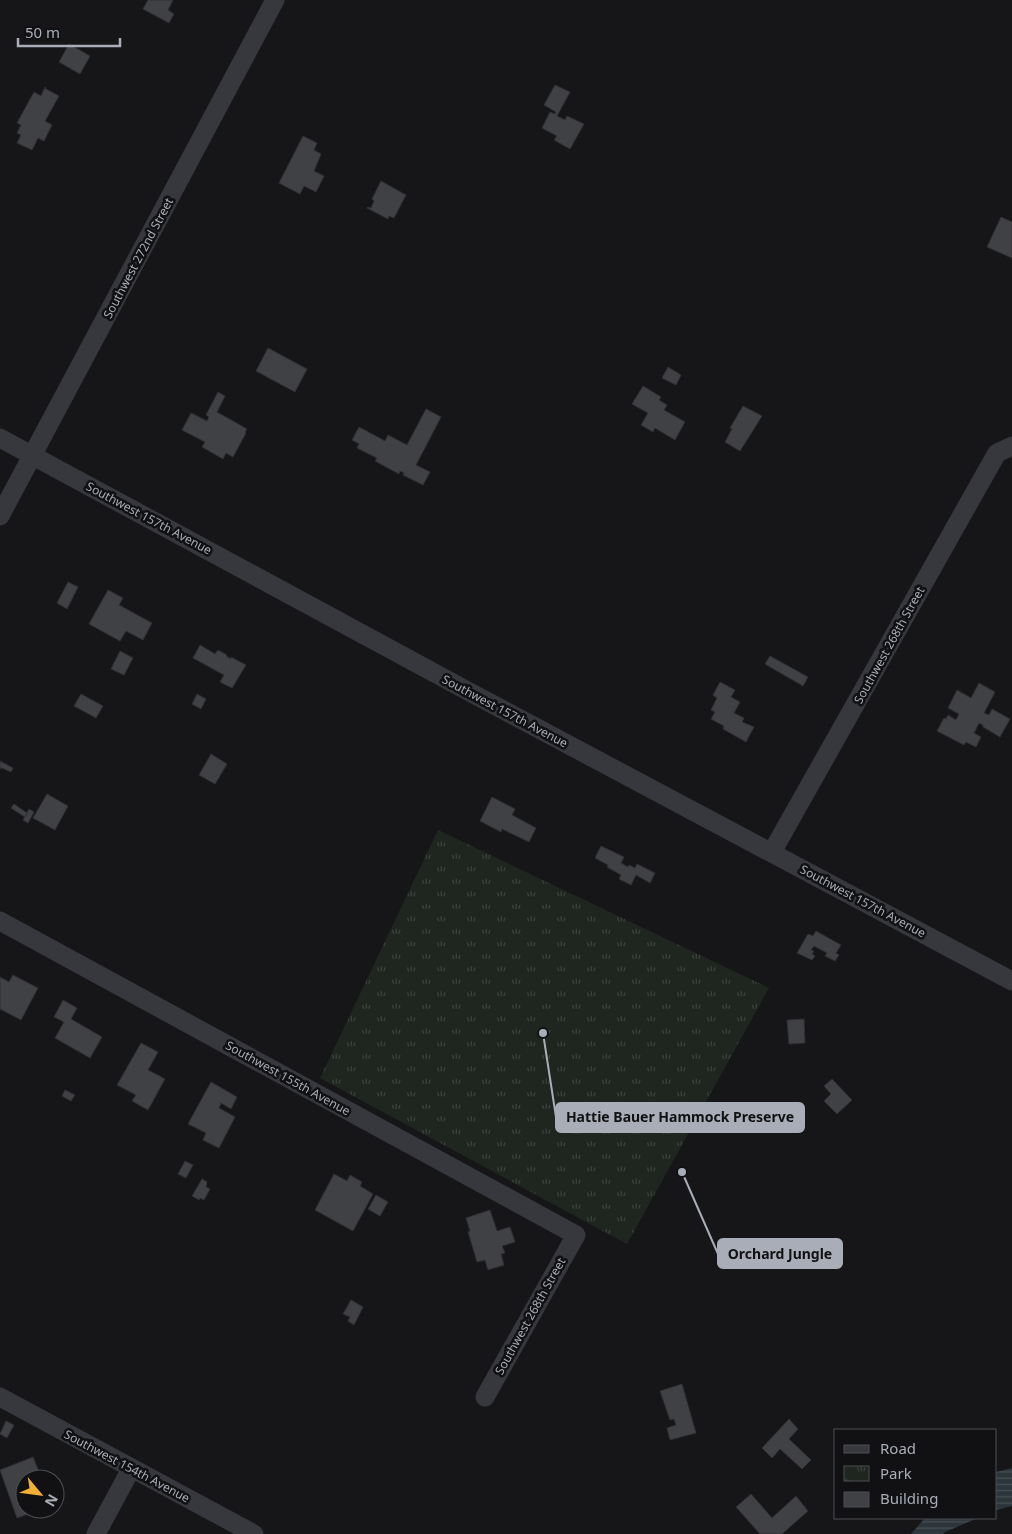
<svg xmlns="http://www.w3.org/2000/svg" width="1012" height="1534" font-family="'Noto Sans',sans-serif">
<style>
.park{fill:url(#park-tufts)}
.water{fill:url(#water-rules)}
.building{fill:#404145;stroke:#303034}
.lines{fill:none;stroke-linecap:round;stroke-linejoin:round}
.minor{stroke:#37383d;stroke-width:19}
.labels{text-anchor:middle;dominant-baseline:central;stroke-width:5;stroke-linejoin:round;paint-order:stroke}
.street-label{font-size:12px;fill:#a8adb8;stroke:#111113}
.leader{fill:none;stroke:#a8adb8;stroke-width:2}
.callout-dot{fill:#a8adb8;stroke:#111113;stroke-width:2}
.callout{fill:#a8adb8;stroke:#a8adb8;stroke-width:2}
.callout-label{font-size:14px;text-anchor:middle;font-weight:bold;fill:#111}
</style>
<defs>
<pattern id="park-tufts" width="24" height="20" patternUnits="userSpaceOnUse" patternTransform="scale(1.25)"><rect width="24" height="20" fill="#1e261f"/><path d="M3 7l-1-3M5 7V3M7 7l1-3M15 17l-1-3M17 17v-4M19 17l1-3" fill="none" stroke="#3c433d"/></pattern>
<pattern id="water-rules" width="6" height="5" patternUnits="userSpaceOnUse" patternTransform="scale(1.25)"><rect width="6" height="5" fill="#2c353c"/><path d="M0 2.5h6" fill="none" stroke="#485056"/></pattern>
</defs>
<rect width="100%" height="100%" fill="#161618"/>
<path class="park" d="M438,830L769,988L627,1244L320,1078Z"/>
<path class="water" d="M1012,1468V1506L996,1510V1472Z
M925,1518H978L945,1532L943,1534H911Z"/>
<path class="building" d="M148,0H173L168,10L174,14L169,23L143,9Z
M69,44L90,56L80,74L59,62Z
M555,85L570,92L557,116L565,120L567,116L584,124L570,149L554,140L557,136L542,128L550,112L555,114L556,112L544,105Z
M45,87L46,89L59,96L45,121L52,125L44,141L38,138L32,150L17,143L21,135L17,133L21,125L17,123L34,92L41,96Z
M303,136L317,143L314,150L321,154L314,171L324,176L316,192L304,186L300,194L279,183Z
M381,181L406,195L394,218L389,216L388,219L367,208L368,207L371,208L374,201L372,199Z
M1001,217L1012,222V258L987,247Z
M268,348L307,369L295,392L256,371Z
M668,367L681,375L676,385L662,378Z
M643,386L661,397L659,400L667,405L664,410L685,422L675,440L655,428L653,432L641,425L648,413L632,404Z
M218,392L225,396L217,412L247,429L245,432L246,433L233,457L226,453L223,459L202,447L205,442L182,430L191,413L207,421L209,417L206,415Z
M743,406L762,416L740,451L725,442L732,429L730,428Z
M426,409L441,417L416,465L430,472L423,485L403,475L404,473L400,471L399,474L375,461L377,458L357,448L359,444L352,440L359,427L385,441L388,435L407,445Z
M68,582L78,587L67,609L57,603Z
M108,590L123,598L119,605L152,623L143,640L126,631L120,641L89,624Z
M200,645L215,654L218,650L227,655L226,656L231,659V657L246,665L232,688L220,682L224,675L193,658Z
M120,651L133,658L124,675L111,669Z
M770,656L808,677L803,686L765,664Z
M720,682L735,690L731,697L740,702L734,713L744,718L742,722L754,727L746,742L723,729L724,726L711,719L715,712L711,710L717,698L713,695Z
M979,683L995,692L984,713L989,715L992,709L1010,719L1000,737L983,727V725L979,723L974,733L981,737L976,747L966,742L964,745L937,731L944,718L946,719L948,715L956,720L959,714L948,708L957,690L971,698Z
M81,694L103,706L96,718L74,706Z
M197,694L206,699L201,709L192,704Z
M211,754L227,764L215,784L199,775Z
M0,761L13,768L11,772L2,768L0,769Z
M47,794L68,806L55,830L33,818Z
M492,797L515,809L512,815L536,828L529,842L502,829L501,832L480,821Z
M14,804L27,813L25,817L11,808Z
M29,809L34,812L28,823L23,820Z
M601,846L624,857L621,863L628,867L629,865L635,868L637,864L655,873L650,883L636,875L631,885L619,879L621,875L607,867L608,865L595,858Z
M816,931L841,945L836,953L839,955L835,961L825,956L827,953L814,946L811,950L814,951L812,954L815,956L812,960L797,953L808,934L813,936Z
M13,975L38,988L21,1020L0,1009V977L9,982Z
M63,1000L77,1008L71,1019L102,1037L90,1058L55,1038L64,1022L54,1017Z
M804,1019L805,1043L789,1044L787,1020Z
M141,1043L158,1052L148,1070L165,1079L148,1110L132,1101L136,1095L117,1085Z
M832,1079L852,1100L837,1114L824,1101L831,1094L824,1086Z
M211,1082L237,1097L231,1109L221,1103L219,1108L235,1117L219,1148L203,1140L206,1133L188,1124Z
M65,1090L75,1095L71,1101L62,1096Z
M185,1161L193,1165L186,1178L178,1174Z
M334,1174L347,1181L350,1175L362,1182L360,1186L373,1194L353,1231L315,1210Z
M202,1179L207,1182L206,1187L210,1189L204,1200L200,1198L199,1200L192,1196Z
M376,1195L388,1202L380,1216L368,1209Z
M490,1210L497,1231L510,1227L515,1242L502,1246L505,1253L501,1254L504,1265L488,1270L485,1260L477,1262L468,1232L470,1231L466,1218Z
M351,1300L363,1307L354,1325L348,1321L350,1317L343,1314Z
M682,1384L696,1433L670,1440L667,1428L676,1425L674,1419L670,1420L660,1391Z
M789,1419L798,1429L789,1439L811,1460L802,1469L780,1449L772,1458L762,1448Z
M6,1421L14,1425L7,1438L0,1434Z
M33,1457L42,1479H25V1509H42L17,1518L0,1470Z
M58,1484L64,1500L55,1504V1485Z
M751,1494L772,1518L796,1496L808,1511L782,1534H760L736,1507Z"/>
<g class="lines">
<path class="minor" d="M0,438L477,696L1012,981
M0,516L275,0
M772,852L997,453L1012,446
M0,921L576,1235L485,1397
M0,1397L254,1534
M96,1534L131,1469"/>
</g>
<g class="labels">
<g class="street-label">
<text transform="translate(138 258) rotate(-62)">Southwest 272nd Street</text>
<text transform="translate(149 518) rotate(28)">Southwest 157th Avenue</text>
<text transform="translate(889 645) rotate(-61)">Southwest 268th Street</text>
<text transform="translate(505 711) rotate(28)">Southwest 157th Avenue</text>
<text transform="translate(863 901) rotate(28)">Southwest 157th Avenue</text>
<text transform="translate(288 1078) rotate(29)">Southwest 155th Avenue</text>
<text transform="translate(530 1316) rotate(-61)">Southwest 268th Street</text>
<text transform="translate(127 1466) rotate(28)">Southwest 154th Avenue</text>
</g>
</g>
<path class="leader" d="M543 1033L556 1117M682 1172L718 1254"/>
<g class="callout-dot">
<circle cx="543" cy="1033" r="5"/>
<circle cx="682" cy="1172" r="5"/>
</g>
<g class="callout">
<rect x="556" y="1103" width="248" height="29" rx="5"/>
<rect x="718" y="1239" width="124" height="29" rx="5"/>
</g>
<g class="callout-label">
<text x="680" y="1122">Hattie Bauer Hammock Preserve</text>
<text x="780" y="1259">Orchard Jungle</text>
</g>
<rect x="834" y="1429" width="162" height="90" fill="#111113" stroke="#4d4f55"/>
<rect x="844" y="1445" width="25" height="8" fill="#37383d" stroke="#4d4f55"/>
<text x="880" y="1454" font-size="15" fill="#a8adb8">Road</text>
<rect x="844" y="1466" width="25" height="15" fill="url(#park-tufts)" stroke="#4d4f55"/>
<text x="880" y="1479" font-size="15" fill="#a8adb8">Park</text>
<rect x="844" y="1492" width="25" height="15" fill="#404145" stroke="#4d4f55"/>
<text x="880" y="1504" font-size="15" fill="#a8adb8">Building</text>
<g transform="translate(40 1494) rotate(119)"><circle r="24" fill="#111113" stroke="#4d4f55"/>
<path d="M0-4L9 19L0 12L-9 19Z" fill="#f2b134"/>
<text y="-8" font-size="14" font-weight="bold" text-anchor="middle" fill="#a8adb8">N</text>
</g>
<path d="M18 38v8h102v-8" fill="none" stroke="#a8adb8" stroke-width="2.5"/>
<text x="25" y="38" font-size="15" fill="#a8adb8" stroke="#111113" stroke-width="4" paint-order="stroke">50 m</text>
</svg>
